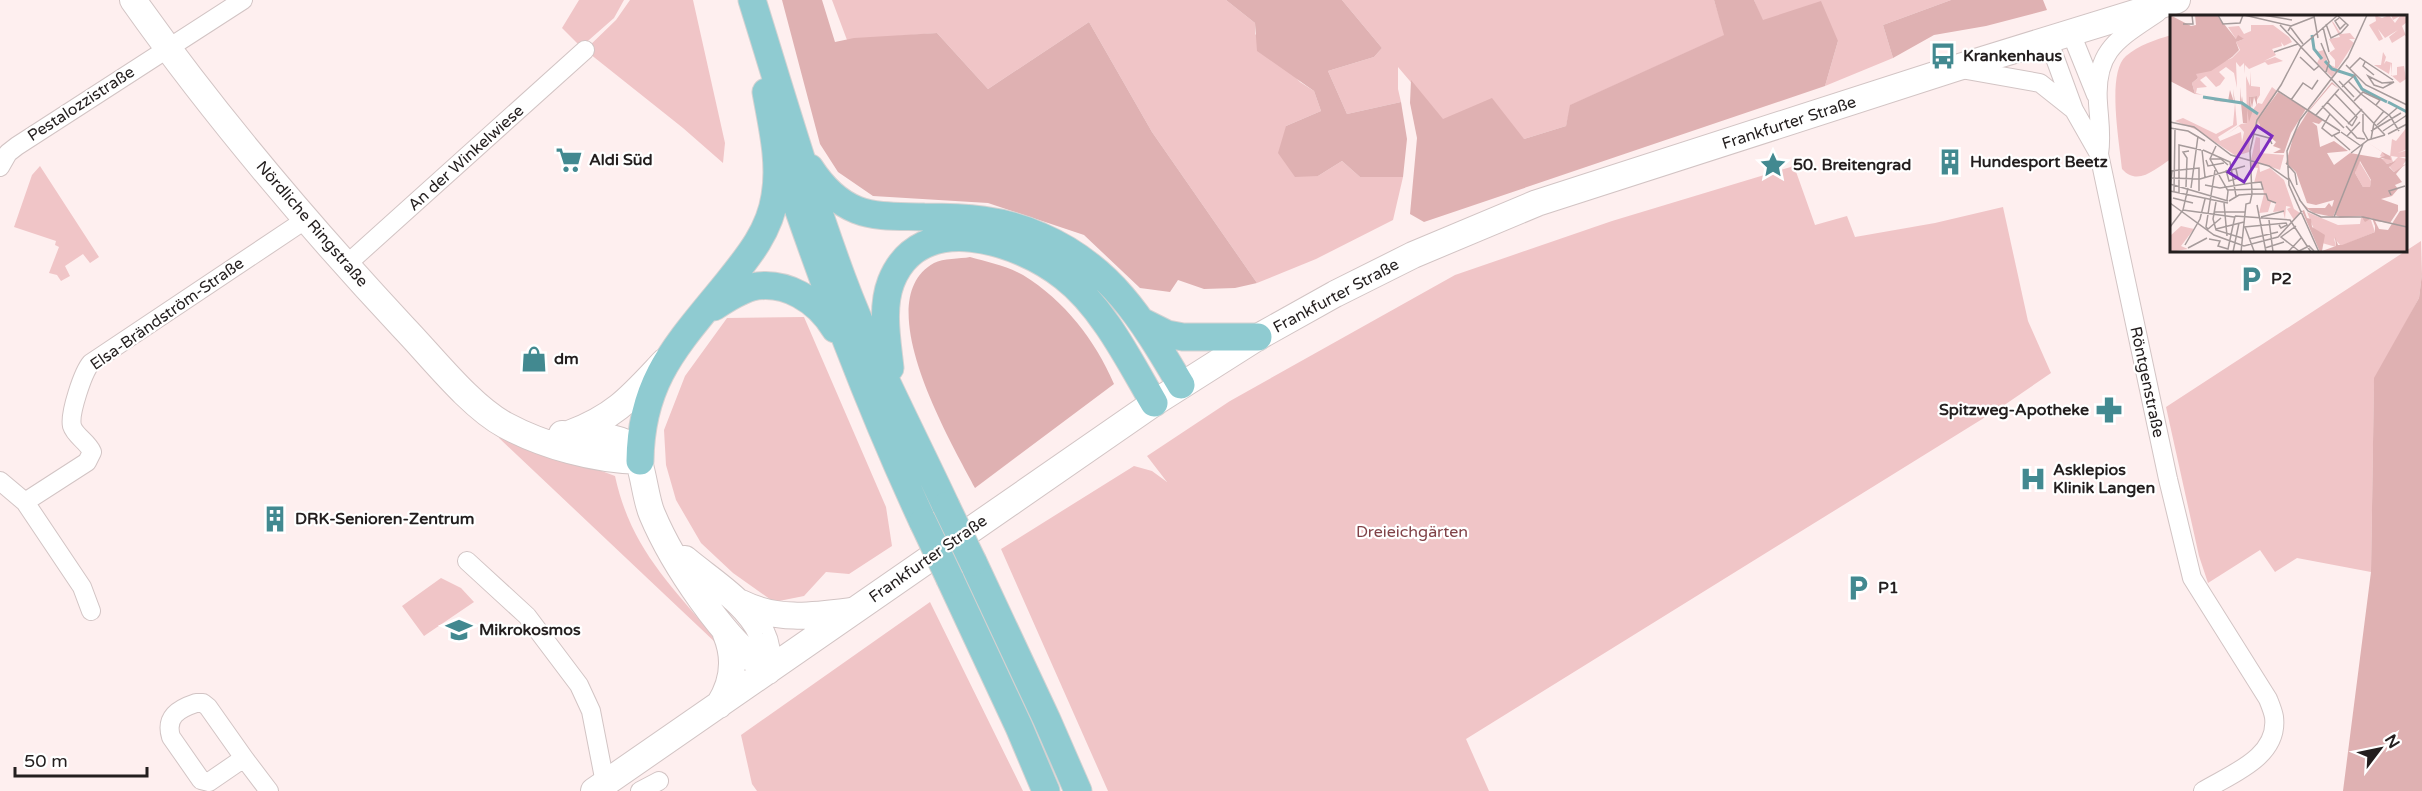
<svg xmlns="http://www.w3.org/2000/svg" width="2422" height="791" font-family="'Varela Round',sans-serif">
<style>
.green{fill:#f0c5c7}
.forest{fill:#dfb1b2}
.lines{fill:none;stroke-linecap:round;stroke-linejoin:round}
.street-casing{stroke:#d2c4c4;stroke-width:20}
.secondary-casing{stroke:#d2c4c4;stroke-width:28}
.primary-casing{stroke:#d3d2d2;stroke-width:29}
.street{stroke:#fff;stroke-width:18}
.secondary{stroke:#fff;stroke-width:26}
.primary{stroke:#8fcbd1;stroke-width:27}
.primary-bridge-casing{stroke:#d3d2d2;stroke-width:29;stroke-linecap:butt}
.primary-bridge{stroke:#8fcbd1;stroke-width:27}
.labels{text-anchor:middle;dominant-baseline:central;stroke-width:4.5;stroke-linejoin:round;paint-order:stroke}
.poi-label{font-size:16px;font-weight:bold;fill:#231e1e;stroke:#fff;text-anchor:start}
.street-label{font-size:16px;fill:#231e1e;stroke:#fff}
.park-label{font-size:16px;fill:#804247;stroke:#fff}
.inset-river{fill:none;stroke:#7baeb3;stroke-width:3}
.inset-road{fill:none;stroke:#a69b9b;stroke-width:1.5}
.view{fill:#7b2cbf;fill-opacity:0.15;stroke:#7b2cbf;stroke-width:3}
.inset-edge{fill:none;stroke:#231e1e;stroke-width:3}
</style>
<rect width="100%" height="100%" fill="#feefef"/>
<path class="green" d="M579,0H624L614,18L581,47L562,28Z
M630,0H693L725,143L723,163L683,128L585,50L616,20Z
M832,0H1226L1255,23V34L1300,82L1314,91L1321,111L1286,126L1318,176L1342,161L1360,177H1403L1393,220L1316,259L1257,283L1152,132L1089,22L988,89L937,33L847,40Z
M1342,0H1714L1725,35L1571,105L1566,126L1524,139L1443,120L1398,67V89L1401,102L1347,114L1328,71L1374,57L1382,48Z
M1754,0H1951L1883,25L1893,58L1825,86L1838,41L1762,20Z
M2171,35V159C2156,168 2138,187 2122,169C2120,145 2106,73 2126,56C2139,45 2155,40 2171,35Z
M40,166L99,257L90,263L83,254L65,266L70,276L61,281L57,275L49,273L59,247L55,245L56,241L14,227L32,175Z
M1794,166L1815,225L1847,216L1855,237L1935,223L2003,207L2028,321L2051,373L2000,408L1466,739L1489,791H1108L1001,549L1134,466L1152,471L1167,482L1147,456L1230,401L1455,275L1612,221Z
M2421,241L2422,274L2419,298L2374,382L2371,572L2297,558L2275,572L2260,550L2208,583L2199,556L2166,407Z
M804,317L886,507L892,546L849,574L826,572L804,596L774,602L733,573L701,543L676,500L666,465L664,430L685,376L727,318Z
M503,434L615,476C630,545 666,580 710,632L717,644L499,438Z
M441,578L461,588L474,602L424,636L402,606Z
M930,602L1023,791H757L752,784L741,735Z"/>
<path class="forest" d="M782,0H822L835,42L854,38L937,33L988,89L1089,22L1152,132L1257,283L1235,288L1204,289L1178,280L1170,292L1140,288L1084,235L988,203L873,196L838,172L820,144Z
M1226,0H1342L1382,48L1374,57L1328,71L1347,114L1401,102L1407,139L1403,177H1360L1342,161L1318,176L1295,177L1278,153L1286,126L1321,111L1314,91L1257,51L1255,23Z
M1714,0H1754L1763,20L1821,1L1838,41L1825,86L1424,222L1410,214L1417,138L1410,103L1411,80L1443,119L1492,98L1524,139L1566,126L1570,105L1724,35Z
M1951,0H2043L2047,10L1986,26L1934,35L1893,58L1883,25Z
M970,257C988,262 1007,266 1023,275C1065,301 1095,340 1114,384L975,488C951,442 867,300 934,263C943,258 960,259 970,257Z
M2422,274V791H2343L2371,572L2374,378L2419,298Z"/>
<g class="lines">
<g class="street-casing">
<path id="street" d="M2158,12C2120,38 2094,49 2098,103C2099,120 2102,136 2099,154L2168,479L2192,578L2268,699C2270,704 2273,711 2274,717C2279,757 2231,774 2203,791
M2071,33L2096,95
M2048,39L2074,110L2099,154
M1961,69L2040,83L2074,110
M0,167L8,153L17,146L243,0
M346,265L585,50
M0,481L25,502L87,462L92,452C88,442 75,436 72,426C69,414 83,372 91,363L305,220
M25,502L82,587L91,611
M467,561L527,616L579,685L591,711L605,783
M196,703H203L208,707L244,758L209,782L201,780L171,737C165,717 178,709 196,703Z
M244,758L269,791
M640,791L659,781"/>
</g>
<g class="secondary-casing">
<path id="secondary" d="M133,0C215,116 307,224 404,328C432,357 470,406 505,425C544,446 595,460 640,461
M571,433C616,416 632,396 664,362
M562,434C579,435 617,435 630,445C643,457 644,496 652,514C673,564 724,640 768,671
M685,559C711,581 747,602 762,634C768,646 767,658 768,671
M741,603C777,621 812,616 851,611
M719,705C733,683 736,658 726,634
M594,791L1154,403L1258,337L1335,294L1413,255L1537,203L1956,68L2177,0"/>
</g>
<g class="primary-casing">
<path id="primary" d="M752,0C781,93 808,186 842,278C871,356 911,431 946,506
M782,162C824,285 868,404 923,522
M810,168C821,185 837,202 857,210C877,218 903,216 924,217C965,217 1003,219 1040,236C1112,267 1143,321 1181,385
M714,307C726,299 738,291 752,287C785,280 818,300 835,329
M1143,322L1167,334L1183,337H1258
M890,368C887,340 881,308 891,282C920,208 1019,241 1064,277C1103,307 1130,362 1154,403
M640,461C641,378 679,343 728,282C749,256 770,230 775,196C781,162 772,126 766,92
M973,562L1047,720L1078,791
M950,579L1019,727L1046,791"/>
</g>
<use href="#street" class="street"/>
<use href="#secondary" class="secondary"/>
<use href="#primary" class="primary"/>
<g class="primary-bridge-casing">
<path id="primary-bridge" d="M946,506L973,562
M923,522L950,579"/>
</g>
<use href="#primary-bridge" class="primary-bridge"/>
</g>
<defs>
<g id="bus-bare" transform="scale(2.07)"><path d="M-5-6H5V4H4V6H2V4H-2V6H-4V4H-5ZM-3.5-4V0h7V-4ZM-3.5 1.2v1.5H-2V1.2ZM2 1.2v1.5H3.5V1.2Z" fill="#428990" stroke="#fff" stroke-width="2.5" paint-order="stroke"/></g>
<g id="supermarket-bare" transform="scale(2.07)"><path d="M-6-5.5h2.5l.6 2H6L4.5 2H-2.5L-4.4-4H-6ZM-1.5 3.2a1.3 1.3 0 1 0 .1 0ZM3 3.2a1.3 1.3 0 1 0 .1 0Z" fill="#428990" stroke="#fff" stroke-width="2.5" paint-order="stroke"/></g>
<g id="building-bare" transform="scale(2.07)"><path d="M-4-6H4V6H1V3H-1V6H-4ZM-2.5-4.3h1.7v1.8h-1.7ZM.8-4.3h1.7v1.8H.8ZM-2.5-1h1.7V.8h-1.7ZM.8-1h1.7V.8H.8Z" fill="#428990" stroke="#fff" stroke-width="2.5" paint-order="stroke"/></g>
<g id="sight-bare" transform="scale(2.07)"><path d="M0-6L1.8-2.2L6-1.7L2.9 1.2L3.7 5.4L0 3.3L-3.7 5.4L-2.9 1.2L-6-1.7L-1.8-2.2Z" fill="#428990" stroke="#fff" stroke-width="2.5" paint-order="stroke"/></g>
<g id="parking-bare" transform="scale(2.07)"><path d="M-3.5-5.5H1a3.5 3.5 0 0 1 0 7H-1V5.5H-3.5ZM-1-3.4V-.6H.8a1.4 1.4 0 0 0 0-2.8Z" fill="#428990" stroke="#fff" stroke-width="2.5" paint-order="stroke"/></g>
<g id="shop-bare" transform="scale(2.07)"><path d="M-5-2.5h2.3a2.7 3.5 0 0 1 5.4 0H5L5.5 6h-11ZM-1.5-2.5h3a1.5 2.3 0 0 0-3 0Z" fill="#428990" stroke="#fff" stroke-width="2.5" paint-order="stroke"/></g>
<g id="pharmacy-bare" transform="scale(2.07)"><path d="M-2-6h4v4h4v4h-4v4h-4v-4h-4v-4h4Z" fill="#428990" stroke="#fff" stroke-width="2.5" paint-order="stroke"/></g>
<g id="hospital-bare" transform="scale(2.07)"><path d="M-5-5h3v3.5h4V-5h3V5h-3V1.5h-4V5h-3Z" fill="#428990" stroke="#fff" stroke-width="2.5" paint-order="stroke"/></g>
<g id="school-bare" transform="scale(2.07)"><path d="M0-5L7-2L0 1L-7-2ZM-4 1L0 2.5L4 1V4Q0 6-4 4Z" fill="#428990" stroke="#fff" stroke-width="2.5" paint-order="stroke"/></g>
</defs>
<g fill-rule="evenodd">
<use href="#bus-bare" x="1943" y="56"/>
<use href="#supermarket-bare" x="569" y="160"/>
<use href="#building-bare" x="1950" y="162"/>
<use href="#sight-bare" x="1773" y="165"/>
<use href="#parking-bare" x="2251" y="279"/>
<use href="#shop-bare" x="534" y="359"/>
<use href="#pharmacy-bare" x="2109" y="410"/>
<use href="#hospital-bare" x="2033" y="479"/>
<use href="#building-bare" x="275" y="519"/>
<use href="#parking-bare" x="1858" y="588"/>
<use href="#school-bare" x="459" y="630"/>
</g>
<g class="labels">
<g class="poi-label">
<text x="1963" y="56">Krankenhaus</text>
<text x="589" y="160">Aldi Süd</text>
<text x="1970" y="162">Hundesport Beetz</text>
<text x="1793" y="165">50. Breitengrad</text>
<text x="2271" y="279">P2</text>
<text x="554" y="359">dm</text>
<text x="2089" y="410" text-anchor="end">Spitzweg-Apotheke</text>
<text x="2053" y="470">Asklepios<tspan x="2053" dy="18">Klinik Langen</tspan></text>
<text x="295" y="519">DRK-Senioren-Zentrum</text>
<text x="1878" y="588">P1</text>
<text x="479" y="630">Mikrokosmos</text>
</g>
<g class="street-label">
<text transform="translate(81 104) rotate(-33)">Pestalozzistraße</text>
<text transform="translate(1789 123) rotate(-18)">Frankfurter Straße</text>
<text transform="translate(466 158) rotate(-42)">An der Winkelwiese</text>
<text transform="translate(312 224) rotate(49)">Nördliche Ringstraße</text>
<text transform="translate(1336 296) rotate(-28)">Frankfurter Straße</text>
<text transform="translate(167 314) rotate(-35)">Elsa-Brändström-Straße</text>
<text transform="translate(2147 382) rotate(78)">Röntgenstraße</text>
<text transform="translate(928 559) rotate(-35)">Frankfurter Straße</text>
</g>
<g class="park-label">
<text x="1412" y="532">Dreieichgärten</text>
</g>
</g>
<g transform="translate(2170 15)">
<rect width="237" height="237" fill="#feefef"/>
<path d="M205,0L212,3L219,0L225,8L230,1L223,5L221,0H235L237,7L232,11L237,23L235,20L222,28L219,22L228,15L215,23L208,14L213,24L209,26L199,10L206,6ZM161,5L164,8L171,19L180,18L185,24H179L184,28L162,62L147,48L150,42L146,37L154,35L158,49L165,52V45L159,38L165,34L159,24L170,22ZM81,10H103L119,22L122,27L114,31L111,27L112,31L102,34L106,40L94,46L105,42L113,46L98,50L95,47L79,54L75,50V59L74,48L70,52L66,47L67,73L64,58L56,52L49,57L55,63L50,70L46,72L36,61L30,65L37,72L27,73L26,78L33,80L25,79L22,68L28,63L25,59L62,43L70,35L66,27L74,24H66L58,12L69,11L74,19L81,16ZM213,37L216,42L214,49L216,46L222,48L221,61L227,60V52L234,51L236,64L230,68L221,60V48L219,59L204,50H211ZM80,56L81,71L90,72V80L87,85V81L79,82V100L88,88L92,89L102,72L107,76L80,125L79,137L66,141L27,115L5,106L13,103L46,119L63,110L65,88L67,110L48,122L50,126L71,117L72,127L74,117L69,111L56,120L71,109L77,108L76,61L80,71ZM237,112V134L228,138L237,135V142H229L237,144L233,150L237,149L224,157L219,151L228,142L221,141L223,147L217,149L210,144H216L210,141L212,137L197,127L220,142L222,124L226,126ZM86,122L90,123V138L114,140L110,155L81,145ZM189,146L201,166L200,172H193L185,158ZM81,147L89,148L90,157L100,153L114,165L124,194L130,198L124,205L117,194L121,192L116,191L115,204L113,196L103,197L106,188L101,187L98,197L89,198L94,179L91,167L84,168L88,153L81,152ZM137,197L168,210L190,209L191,203L201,205L205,217L171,231L164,223L166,232L152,228L150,231L149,227L155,220L147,222ZM11,211L24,214L11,231L18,234L0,237V221Z" fill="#f0c5c7"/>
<path d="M0,0L21,11L26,10L25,0H47L66,24L68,20L74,24L66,27L69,35L62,42L41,56L26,59L28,63L22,68L25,79L0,66ZM162,67L169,74L162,69L139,96L153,105L149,109L142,107L147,111L150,132L164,126L178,136L157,138L164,150L180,138L209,143L215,141L212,137L220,141L221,145L211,143L217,149L226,146L219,152L224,157L233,151L226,159L232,167L225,170L228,174L222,181L211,184L228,190V196L220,208L205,206L209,214L218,215L230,196L237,195V237H150L132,196L134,195L137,203L141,204L142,212L155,220L152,236L166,231L165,222L168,230H172L205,217V211L202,203L195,207L191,201L167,203L170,202L165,200L166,195L163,202L144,198L136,193L132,188L138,193H155L159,188L162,192L164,185L146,190L137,188L126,157L116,148L124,119L139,95ZM190,146L201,165L200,172H193L185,158ZM70,72L71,87L72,81L73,89L79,93V82L87,81V91L84,82L82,93L80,82L81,93L83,95L79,107L77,94V108H73L71,88L45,86L41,83L58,86L60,75L64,87L63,74L65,87H70ZM108,77L136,94L121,118L114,138H103L111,134L103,131L106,127L91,114L88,105Z" fill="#dfb1b2" fill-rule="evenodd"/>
<path class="inset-river" d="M142,20L144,34L152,44M155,46L162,54L184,61L192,74L217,87M33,82L72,88L88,99M218,87L237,97"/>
<path class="inset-road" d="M48,0L53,9L70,8L73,0M74,0L121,11L118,16M93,0L122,5M168,0L131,32L215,120M144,1L148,23M169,3L165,6L170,14L176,8M13,9H23L22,0M156,9L161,23L171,18L178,10L167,0M121,11L144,2M153,12L159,37M121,13L133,29M151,28L159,47L156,57M104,37L128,29M130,42L144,55L149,51M195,47L193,51L204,60M176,50L196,70L237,90M180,53L190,43L223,65M198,61L212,68L224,67L213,73L204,70ZM169,66L184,82M178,66L191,79M172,72L186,59M108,76L170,116M165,79L187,102L182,111M191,79L220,101L229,116M121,85L133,68L142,74L148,65M184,86L193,77L210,85L206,90M157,87L182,111M152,91L174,113M160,99L152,113L162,121L170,117M193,99V116L198,125M146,100L169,74M0,107L24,112L61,140L99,151L119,165M178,109L192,94M207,110L227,93M176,111L187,123L195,124M0,113L18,116L35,126M201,116L231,98M213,116L237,100M171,117L191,131M84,119L99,123L102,129M218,119L237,109M164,121L180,135M177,121L190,107M201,124L204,108L214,96M46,131L40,144L58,176L57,185M32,135L35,162M33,135L60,147L66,181M181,138L198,125L215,120M40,144H51L58,150M36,145L38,151L54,148M116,148L125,158L127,170M45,155L36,212L38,214L51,203M56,155L59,166L68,163L66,154M0,156L29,153V176M0,163L30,164L75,151M119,163L131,187M0,169L58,186M35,170L50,173L81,168M16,172L17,143L13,137L19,136M21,173L28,121M0,175L2,156M57,175L93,174L91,167L81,168M0,176L58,188M4,177L5,113M9,178V130L31,135M221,180L219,176L235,171M3,183L23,188M129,184L138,196L151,202H193L237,212M59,186L69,180L82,179H96L98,185L106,188M46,187L43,204L46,215L72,223M0,188L44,220L74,231L108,222L132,196M54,188L57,221M87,190L96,237M13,195L64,202M44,197H75M65,201L120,205L141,237M91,202L114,196M164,202L193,129M99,205L103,237M126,211L111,222L129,236M0,212L13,195L18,173M74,212L116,208L117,210L111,213L109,210M75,212L84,236M46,214L74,207M39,224L50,226L48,231L58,234L65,201M79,224L108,217M15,230L30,204L35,184M18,233L37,223M95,233L114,227M129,236L139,231L144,236M63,237L69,208M71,237L76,189L80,188L82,179L80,136L87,105L111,70L131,32L110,10M118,237L132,222M149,237L119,170L117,136L130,105L178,42L197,0"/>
<path class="view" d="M87,111L102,121L74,167L58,157Z"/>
<rect width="237" height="237" class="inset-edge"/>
</g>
<g transform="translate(2380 749) rotate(58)" stroke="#ffffff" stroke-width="4.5" paint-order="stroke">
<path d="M0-4.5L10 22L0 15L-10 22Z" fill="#231e1e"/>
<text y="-9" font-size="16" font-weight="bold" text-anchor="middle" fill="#231e1e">N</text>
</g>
<path d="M15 767v9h132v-9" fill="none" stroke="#231e1e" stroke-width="3"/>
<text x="24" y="767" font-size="18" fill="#231e1e" stroke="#ffffff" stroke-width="4.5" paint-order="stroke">50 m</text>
</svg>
